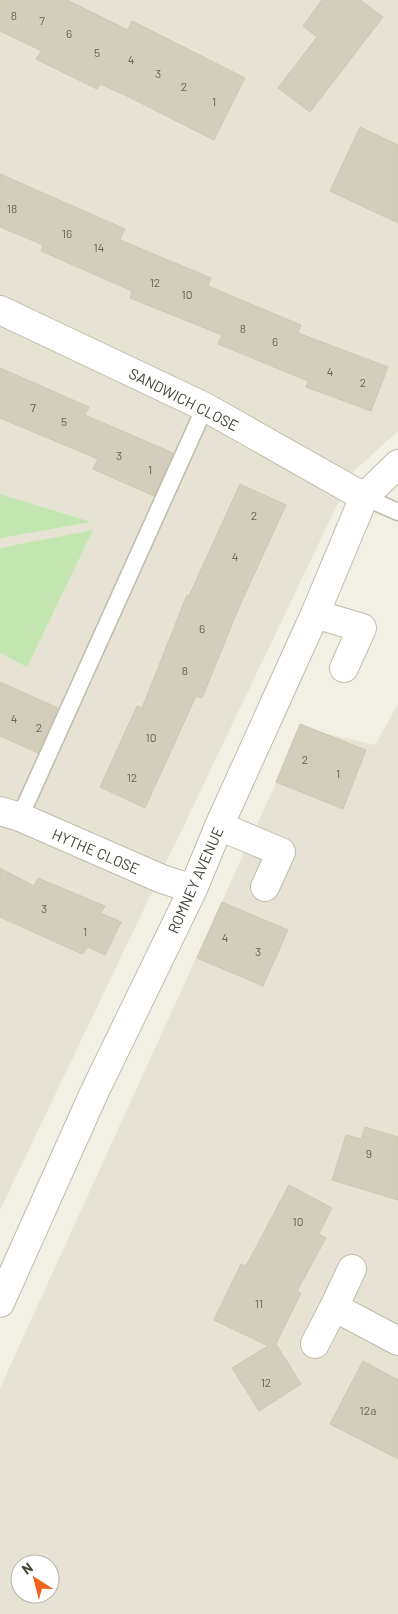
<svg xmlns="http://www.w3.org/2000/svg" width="398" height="1614" font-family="Barlow,sans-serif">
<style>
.residential{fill:#e6e3d4;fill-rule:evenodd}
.green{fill:#c3e5af}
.building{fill:#d3cebb;stroke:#cdc7af}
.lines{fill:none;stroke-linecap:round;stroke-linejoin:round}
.service-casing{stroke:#c0bcab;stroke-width:19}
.minor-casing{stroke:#c0bcab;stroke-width:30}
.service{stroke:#fff;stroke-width:16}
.minor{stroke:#fff;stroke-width:28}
.labels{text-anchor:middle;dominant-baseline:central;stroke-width:4;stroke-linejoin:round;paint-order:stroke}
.number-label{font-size:12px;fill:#686456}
.street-label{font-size:15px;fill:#444135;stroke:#fff}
</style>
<rect width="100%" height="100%" fill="#f2f0e5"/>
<path class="residential" d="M0,0H398V431L353,472L0,1210Z
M398,704V1614H0V1388L301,728L375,745ZM20,1564H50V1594H20Z"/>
<path class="green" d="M0,494L91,522L0,538Z
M93,530L27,667L0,653V548Z"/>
<path class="building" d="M0,0H67L128,30L132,21L245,78L214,140L129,97L100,84L97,89L36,59L42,51L0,31Z
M322,0H360L383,17L310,112L278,88L317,37L303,26Z
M360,127L398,145V223L330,191Z
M0,174L125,229L120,240L211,278L208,286L301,325L298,333L388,367L371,411L306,387L308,381L218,344L222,335L130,298L132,291L41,251L43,245L0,227Z
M0,368L89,407L85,415L173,453L154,496L93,469L98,459L0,418Z
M240,484L286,505L240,605L202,698L196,696L145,808L100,787L137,706L142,708L187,595L189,596Z
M0,682L58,708L38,753L0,736Z
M300,724L366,750L343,809L276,782Z
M0,868L34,886L38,878L105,906L101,913L121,922L105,955L88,947L82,954L0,917Z
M222,902L288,930L263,986L197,958Z
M365,1127L398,1137V1200L332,1180L346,1135L361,1139Z
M289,1185L332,1208L319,1234L326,1238L297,1291L301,1293L276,1344L301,1384L259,1411L232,1368L268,1346L214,1320L241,1264L246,1266Z
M363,1361L398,1380V1459L330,1424Z"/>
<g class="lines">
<g class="service-casing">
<path id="service" d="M364,497L398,512
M20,817L205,407"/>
</g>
<g class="minor-casing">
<path id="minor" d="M0,310L205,407L364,497
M315,614L362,628L344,668
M0,811L20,817L162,879L193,889
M219,826L281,852L265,887
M0,1303L94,1093L193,889L219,826L315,614L364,497L398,464
M334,1307L352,1269
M315,1344L334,1307L398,1341"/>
</g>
<use href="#service" class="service"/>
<use href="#minor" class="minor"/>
</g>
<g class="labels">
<g class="number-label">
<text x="14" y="15">8</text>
<text x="42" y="20">7</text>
<text x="69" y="33">6</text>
<text x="97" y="52">5</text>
<text x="131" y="59">4</text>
<text x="158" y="73">3</text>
<text x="184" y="86">2</text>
<text x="214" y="101">1</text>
<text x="12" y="208">18</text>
<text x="67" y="233">16</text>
<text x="99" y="247">14</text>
<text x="155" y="282">12</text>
<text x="187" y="294">10</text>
<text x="243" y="328">8</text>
<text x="275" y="341">6</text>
<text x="330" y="371">4</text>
<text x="363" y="382">2</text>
<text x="33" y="407">7</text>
<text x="64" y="421">5</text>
<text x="119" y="455">3</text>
<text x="150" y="469">1</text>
<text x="254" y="515">2</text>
<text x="235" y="556">4</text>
<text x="202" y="628">6</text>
<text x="185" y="670">8</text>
<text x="14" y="718">4</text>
<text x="39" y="727">2</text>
<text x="151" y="737">10</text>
<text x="305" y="759">2</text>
<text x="338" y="773">1</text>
<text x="132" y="777">12</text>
<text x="44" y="908">3</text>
<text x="85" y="931">1</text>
<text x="225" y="937">4</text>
<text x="258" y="951">3</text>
<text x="369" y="1153">9</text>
<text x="298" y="1221">10</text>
<text x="259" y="1303">11</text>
<text x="266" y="1382">12</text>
<text x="368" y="1410">12a</text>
</g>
<g class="street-label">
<text transform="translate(184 399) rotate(27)">SANDWICH CLOSE</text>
<text transform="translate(96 851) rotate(23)">HYTHE CLOSE</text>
<text transform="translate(195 880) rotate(-66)">ROMNEY AVENUE</text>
</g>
</g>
<g transform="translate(35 1579) rotate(324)"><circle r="24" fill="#ffffff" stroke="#b4b3ae"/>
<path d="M0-4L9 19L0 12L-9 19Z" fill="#f1631d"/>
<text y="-8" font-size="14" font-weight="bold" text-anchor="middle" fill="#444135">N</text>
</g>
</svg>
